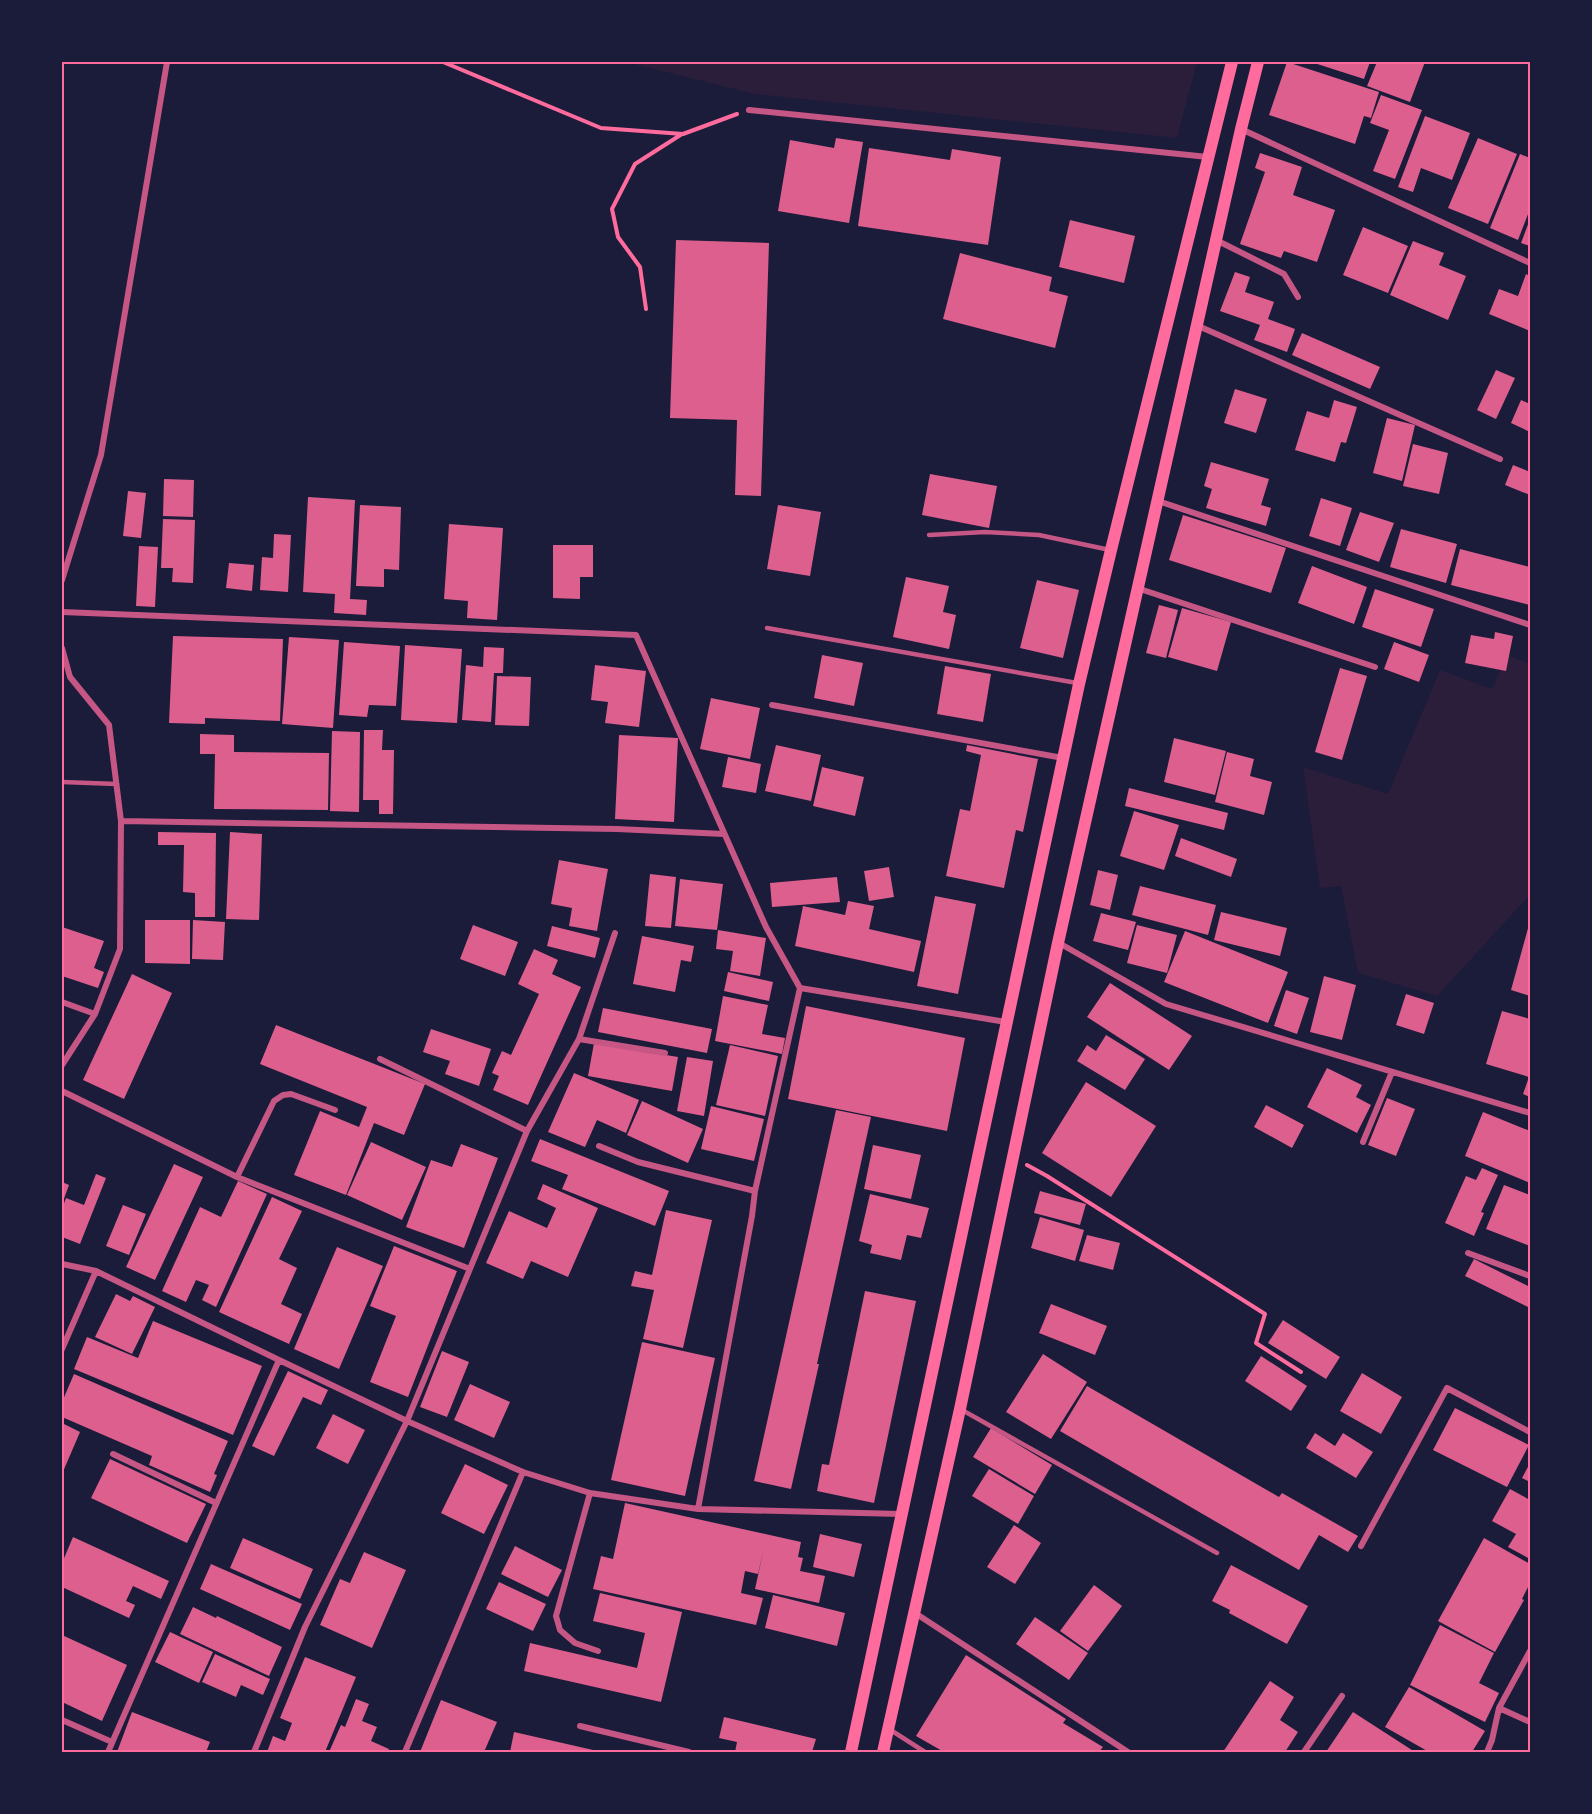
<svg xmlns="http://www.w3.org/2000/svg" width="1592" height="1814" font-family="'Alegreya Sans',sans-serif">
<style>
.green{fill:#2a1e3b}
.building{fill:#dd5f8e}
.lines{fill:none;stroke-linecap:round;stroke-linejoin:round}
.path{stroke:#ff6b9d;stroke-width:4}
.service{stroke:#c65784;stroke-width:4.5}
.minor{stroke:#c65784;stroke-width:6}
.secondary{stroke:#ff6b9d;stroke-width:12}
.neatline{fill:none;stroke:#ff6b9d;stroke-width:2}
</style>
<rect width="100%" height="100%" fill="#1b1b3a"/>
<path class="green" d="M626,62H1197L1177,138L755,94Z
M1507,655L1530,664V895L1437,996L1358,973L1341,886L1320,888L1303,767L1388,794L1440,670L1492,689Z"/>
<path class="building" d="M1287,62L1379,92L1371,118L1364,116L1355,144L1269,115Z
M1311,62H1370L1364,79Z
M1377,62H1425L1410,102L1367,86Z
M1381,95L1422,110L1395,179L1373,171L1389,130L1370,123Z
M1425,116L1470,133L1452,180L1421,168L1413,192L1398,187Z
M836,138L863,142L849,223L778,211L790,140L834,148Z
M1478,138L1517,154L1488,224L1448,208Z
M869,148L950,160L952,149L1001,157L988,245L858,226Z
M1260,153L1302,167L1293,195L1335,210L1317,262L1284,251L1281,258L1240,244L1265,172L1255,168Z
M1520,154L1530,158V209L1518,240L1490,228Z
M1530,219V246L1521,243Z
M1070,220L1135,236L1124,283L1059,267Z
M1363,227L1408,246L1388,293L1343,275Z
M676,240L769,243L761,496L735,495L737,420L670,418Z
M1413,241L1444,253L1439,265L1466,276L1448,320L1390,295Z
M960,253L1052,277L1049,291L1068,296L1055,348L943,319Z
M1235,272L1250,277L1245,292L1274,302L1268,319L1295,329L1287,352L1254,340L1260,325L1220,311Z
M1526,274L1530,276V331L1489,314L1499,289L1518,296Z
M1302,333L1380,367L1370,389L1292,355Z
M1496,370L1515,378L1496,419L1477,410Z
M1235,389L1267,399L1256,433L1224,423Z
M1334,400L1357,407L1346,443L1341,442L1335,462L1295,450L1307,411L1329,418Z
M1521,400L1530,404V432L1511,423Z
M1387,418L1415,425L1402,481L1373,473Z
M1413,444L1448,453L1439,494L1403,486Z
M1211,462L1269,479L1261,505L1271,508L1266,526L1206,508L1212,489L1204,486Z
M1513,465L1530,472V495L1505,485Z
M930,474L997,486L989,528L922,515Z
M164,479L194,480L193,517L163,516Z
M128,491L146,493L141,538L123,536Z
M308,497L355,500L350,599L367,600L366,615L334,613L335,594L303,592Z
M1321,498L1352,508L1340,546L1309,536Z
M360,505L401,507L399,570L384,569V587L356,586Z
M778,505L821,512L810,576L767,569Z
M1360,512L1394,523L1379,562L1346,550Z
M1183,515L1286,548L1271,593L1169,560Z
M163,519L195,520L193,583L172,582L173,568H161Z
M449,524L503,528L497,620L467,618L468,601L444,599Z
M1401,529L1457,544L1446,583L1390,567Z
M274,534L291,535L288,592L260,590L262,557L273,558Z
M553,545H593V577H580V599L553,598Z
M139,546L158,547L155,607L136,606Z
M1460,549L1530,567V605L1451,585Z
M229,563L254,565L252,591L226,588Z
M1312,566L1367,587L1354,624L1298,603Z
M906,577L949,586L943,612L956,615L949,649L893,637Z
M1037,580L1079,590L1063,658L1020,648Z
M1375,589L1434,609L1421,647L1362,627Z
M1159,605L1178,610L1166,658L1146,653Z
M1182,608L1231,622L1217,671L1168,657Z
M1495,632L1513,636L1506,671L1465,663L1471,635L1494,639Z
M173,636L283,639L280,721L205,718V724L169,723Z
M289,637L339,640L333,728L282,724Z
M344,642L400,646L396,706L369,705L367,717L339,715Z
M1394,642L1429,655L1419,682L1384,669Z
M405,645L462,649L457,723L401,720Z
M484,647L504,648L503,673H494L491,722L462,720L466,665L483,667Z
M822,655L863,663L854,706L814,698Z
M595,665L646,671L639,727L605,723L608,702L591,700Z
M945,666L991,674L983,722L937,714Z
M1340,668L1367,676L1342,760L1315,752Z
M497,676L531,677L529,726L495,725Z
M711,698L760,708L750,759L700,749Z
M364,730H383L382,750H394L393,814H379V800H363Z
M332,731L360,732L359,812L330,811Z
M200,734L234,735V752L329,753L328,810L214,809L215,754H200Z
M619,735L678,738L674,822L615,819Z
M1174,738L1226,751L1215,795L1164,782Z
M776,745L821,755L811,801L765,791Z
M967,745L1038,759L1023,832L1016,830L1004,888L946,876L960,809L970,811L981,755L966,751Z
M1227,752L1254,759L1250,776L1272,782L1264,815L1215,802Z
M728,757L761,764L756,793L722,787Z
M822,767L864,777L855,816L813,806Z
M1129,788L1228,813L1224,830L1125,806Z
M1134,811L1179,825L1164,870L1120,856Z
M158,832L216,833L215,917H195V893L183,892L184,845H158Z
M230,832L262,834L259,920L226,919Z
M1181,838L1237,859L1231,877L1175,856Z
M559,860L608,869L597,931L569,926L572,908L551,904Z
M889,867L894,897L869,901L864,871Z
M1098,870L1118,875L1110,910L1090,905Z
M650,874L676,877L671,928L645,926Z
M837,877L840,902L772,907L770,883Z
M680,879L723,884L717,930L675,926Z
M1140,886L1216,905L1208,935L1132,915Z
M935,896L976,904L958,994L917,986Z
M848,901L874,906L869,929L921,941L914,972L795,946L803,906L845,915Z
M1221,912L1287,928L1280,956L1214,940Z
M1101,913L1136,922L1128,950L1093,941Z
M145,920H190V964L145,963Z
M193,920L225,922L223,960L192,959Z
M1530,921V996L1511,990Z
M473,925L518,942L505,976L460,959Z
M1137,925L1177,935L1167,973L1127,963Z
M552,926L600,938L595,958L547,946Z
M62,927L104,941L94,968L104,972L98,988L62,976Z
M718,930L766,938L760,976L730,971L733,951L716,949Z
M1185,931L1288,972L1268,1023L1164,982Z
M642,936L694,946L691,962L681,960L675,992L633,984Z
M534,949L558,960L552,974L581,987L528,1105L493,1090L499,1076L492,1073L502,1051L511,1055L539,994L518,984Z
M728,972L773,982L769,1001L724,991Z
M132,974L172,993L124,1099L83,1080Z
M1324,976L1356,985L1342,1040L1310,1032Z
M1110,983L1192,1036L1169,1070L1087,1017Z
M1286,990L1309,998L1297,1034L1274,1026Z
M1406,994L1434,1003L1424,1034L1396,1025Z
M723,996L768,1005L762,1034L785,1038L782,1054L715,1041Z
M806,1006L965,1038L947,1131L788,1099Z
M603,1008L712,1029L707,1053L598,1032Z
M1502,1011L1530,1019V1097L1523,1094L1529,1077L1486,1064Z
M276,1025L425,1084L404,1135L374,1123L346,1195L294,1175L320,1111L359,1127L367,1107L260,1064Z
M431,1029L491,1049L479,1086L445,1074L450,1061L423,1052Z
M1106,1035L1145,1059L1125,1090L1077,1061L1087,1045L1096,1051Z
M594,1043L678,1057L672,1091L588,1076Z
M730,1045L778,1056L765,1116L716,1105Z
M687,1057L713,1061L704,1116L677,1111Z
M1327,1068L1362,1085L1356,1097L1371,1105L1357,1133L1307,1107Z
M574,1073L639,1100L626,1133L597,1120L585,1147L548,1132Z
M1086,1082L1156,1126L1111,1197L1042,1153Z
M1387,1098L1415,1109L1396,1156L1368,1145Z
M642,1101L703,1129L688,1163L627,1135Z
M1266,1105L1304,1125L1292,1148L1254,1127Z
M711,1106L764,1119L754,1161L701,1149Z
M836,1110L871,1117L817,1364H819L791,1489L754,1481Z
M1483,1112L1530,1131V1183L1465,1156Z
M540,1139L669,1191L655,1226L562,1189L568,1175L531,1161Z
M371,1142L426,1167L402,1220L347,1195Z
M461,1144L498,1158L464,1248L406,1227L431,1160L452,1167Z
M873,1145L921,1155L911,1199L864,1189Z
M174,1164L203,1177L155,1280L126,1267Z
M1482,1168L1498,1175L1481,1212L1484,1213L1474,1236L1445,1223L1466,1176L1476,1180Z
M96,1174L106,1178L80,1244L62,1237V1209L66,1198L84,1205Z
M238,1181L267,1194L216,1307L202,1300L209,1285L196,1280L186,1302L162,1291L200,1207L221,1217Z
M62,1182L69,1185L62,1204Z
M543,1184L598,1208L568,1277L531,1261L523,1279L486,1263L509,1211L547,1228L556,1208L537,1199Z
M1504,1185L1530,1195V1246L1486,1229Z
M1040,1191L1086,1204L1080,1225L1034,1213Z
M870,1194L929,1208L921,1238L907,1235L901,1260L870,1253L872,1245L859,1241Z
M272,1197L302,1211L279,1259L297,1268L281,1304L302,1314L289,1344L219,1312Z
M123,1205L146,1214L129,1255L106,1246Z
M666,1210L712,1220L683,1348L643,1339L654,1290L631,1286L635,1271L652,1275Z
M1040,1217L1084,1230L1075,1261L1031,1248Z
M1087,1235L1120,1243L1113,1270L1079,1261Z
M394,1246L457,1271L408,1397L370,1382L396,1316L370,1306Z
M337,1247L383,1266L339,1369L294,1349Z
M1474,1259L1530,1287V1308L1465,1276Z
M865,1291L916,1301L874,1503L817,1491L822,1464L829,1465Z
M116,1294L130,1301L133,1296L155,1307L132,1354L95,1337Z
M1051,1304L1107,1326L1095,1355L1039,1333Z
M1283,1320L1340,1357L1326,1379L1268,1343Z
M153,1321L262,1366L233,1435L74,1369L87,1337L138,1358Z
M642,1342L715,1358L685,1496L611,1480Z
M442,1351L469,1362L447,1417L420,1407Z
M1043,1354L1087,1382L1051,1439L1006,1412Z
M1261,1356L1307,1386L1291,1411L1245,1381Z
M288,1371L328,1390L321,1405L303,1397L274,1456L252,1446Z
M1362,1373L1402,1397L1381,1434L1340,1411Z
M74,1374L228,1441L214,1474L217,1475L210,1492L149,1465L152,1456L62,1417V1402Z
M470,1384L510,1402L494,1438L454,1420Z
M1087,1386L1279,1497L1282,1493L1358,1536L1348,1552L1319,1535L1299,1570L1060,1431Z
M1455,1408L1529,1445L1507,1487L1433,1450Z
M333,1414L365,1430L348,1464L316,1448Z
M62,1423L80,1432L62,1474Z
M991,1428L1052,1465L1035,1494L973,1457Z
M1315,1433L1335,1446L1343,1433L1373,1452L1356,1478L1306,1448Z
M110,1459L206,1504L187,1543L91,1498Z
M1530,1463V1482L1522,1478Z
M465,1464L508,1485L484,1534L441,1513Z
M989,1469L1034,1496L1018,1524L972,1496Z
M1510,1489L1530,1500V1559L1508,1547L1516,1534L1492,1521Z
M625,1503L801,1542L798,1557L803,1558L800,1571L825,1576L819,1603L755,1589L764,1548L758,1574L745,1571L741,1593L763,1598L756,1625L593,1589L601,1556L613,1559Z
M1014,1525L1041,1543L1015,1584L987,1567Z
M820,1534L862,1544L854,1577L813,1567Z
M73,1537L169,1581L161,1599L133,1586L126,1601L135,1605L129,1618L62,1587V1563Z
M243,1538L313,1569L300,1599L230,1568Z
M1484,1538L1530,1564V1583L1522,1599L1524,1600L1495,1652L1438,1621Z
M515,1546L562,1570L548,1597L501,1574Z
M364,1552L406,1570L372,1648L320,1625L340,1579L350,1583Z
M211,1564L302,1604L290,1630L200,1589Z
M1231,1565L1308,1606L1287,1644L1229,1613L1230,1610L1212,1601Z
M499,1582L546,1604L533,1631L486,1609Z
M1094,1585L1122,1606L1088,1651L1060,1631Z
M600,1593L682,1612L661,1702L524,1671L530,1643L637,1668L645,1633L593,1621Z
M773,1595L845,1613L837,1646L765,1628Z
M193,1607L216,1618L217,1616L282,1647L269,1676L180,1634Z
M1035,1617L1088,1653L1069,1680L1016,1644Z
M1440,1625L1494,1653L1479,1683L1499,1693L1485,1722L1410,1685Z
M170,1632L213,1652L199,1683L155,1662Z
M62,1635L127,1665L102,1721L62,1702Z
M215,1654L270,1679L263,1695L241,1685L236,1697L202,1682Z
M966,1655L1066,1719L1063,1723L1103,1747L1099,1752H944L916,1736Z
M305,1657L356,1677L325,1752H267L273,1736L285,1741L292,1723L280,1718Z
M1270,1681L1294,1697L1280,1720L1298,1732L1285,1752H1223Z
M1409,1687L1485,1731L1472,1752H1429L1385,1727Z
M356,1699L369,1704L362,1721L377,1727L371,1741L389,1749L388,1752H329L341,1725L345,1727Z
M441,1700L497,1722L484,1752H420Z
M132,1712L210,1742L206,1752H117Z
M1353,1712L1415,1752H1326Z
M724,1717L816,1739L812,1752H735L737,1742L719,1738Z
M514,1732L602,1752H510Z"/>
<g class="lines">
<path class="path" d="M443,62L601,128L683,134L737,114
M646,309L640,267L618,237L612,209L635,164L682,134
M1027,1165L1047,1176L1265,1314L1256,1343L1301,1372"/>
<path class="service" d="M929,535L985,532L1039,535L1110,550
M767,628L1077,683
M62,782L117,784
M962,1410L1217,1553
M889,1729L925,1752"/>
<path class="minor" d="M749,110L1208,157
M1241,129L1530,263
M1216,240L1284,274L1298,297
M1196,325L1500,459
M1158,501L1530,625
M62,580L101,455L167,62
M1137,588L1375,667
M62,612L636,635L766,927L800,988
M62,648L70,677L109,725L121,821L120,949L95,1014L62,1065
M772,705L1063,758
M121,821L617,829L724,834
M1059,943L1166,1004L1530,1113
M800,988L1006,1022
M62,1002L95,1014
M579,1039L665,1053
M380,1059L527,1131
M62,1091L237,1177L470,1269
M1363,1142L1392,1072
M599,1146L638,1162L755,1191
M237,1177L274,1101L283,1095L291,1094L335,1110
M1468,1253L1530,1276
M62,1264L96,1271L279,1360L407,1421L523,1472L590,1493L698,1509L901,1514
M62,1349L96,1271
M113,1454L216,1503
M590,1493L556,1616L560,1630L575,1643L598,1651
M698,1509L752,1216L755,1191L800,988
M1361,1546L1447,1388L1530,1432
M915,1613L1128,1752
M1499,1708L1530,1722
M62,1720L112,1742
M580,1726L689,1752
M108,1752L279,1360
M254,1752L305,1627L407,1421L527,1131L579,1039L615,933
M405,1752L523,1472
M1304,1752L1342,1696
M1487,1752L1492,1740L1499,1708L1530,1651"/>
<path class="secondary" d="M851,1752L1079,684L1111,550L1232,62
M883,1752L960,1409L1058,943L1241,129L1258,62"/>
</g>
<rect width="1592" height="1814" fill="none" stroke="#1b1b3a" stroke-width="126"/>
<rect x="63" y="63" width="1466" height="1688" class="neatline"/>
</svg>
